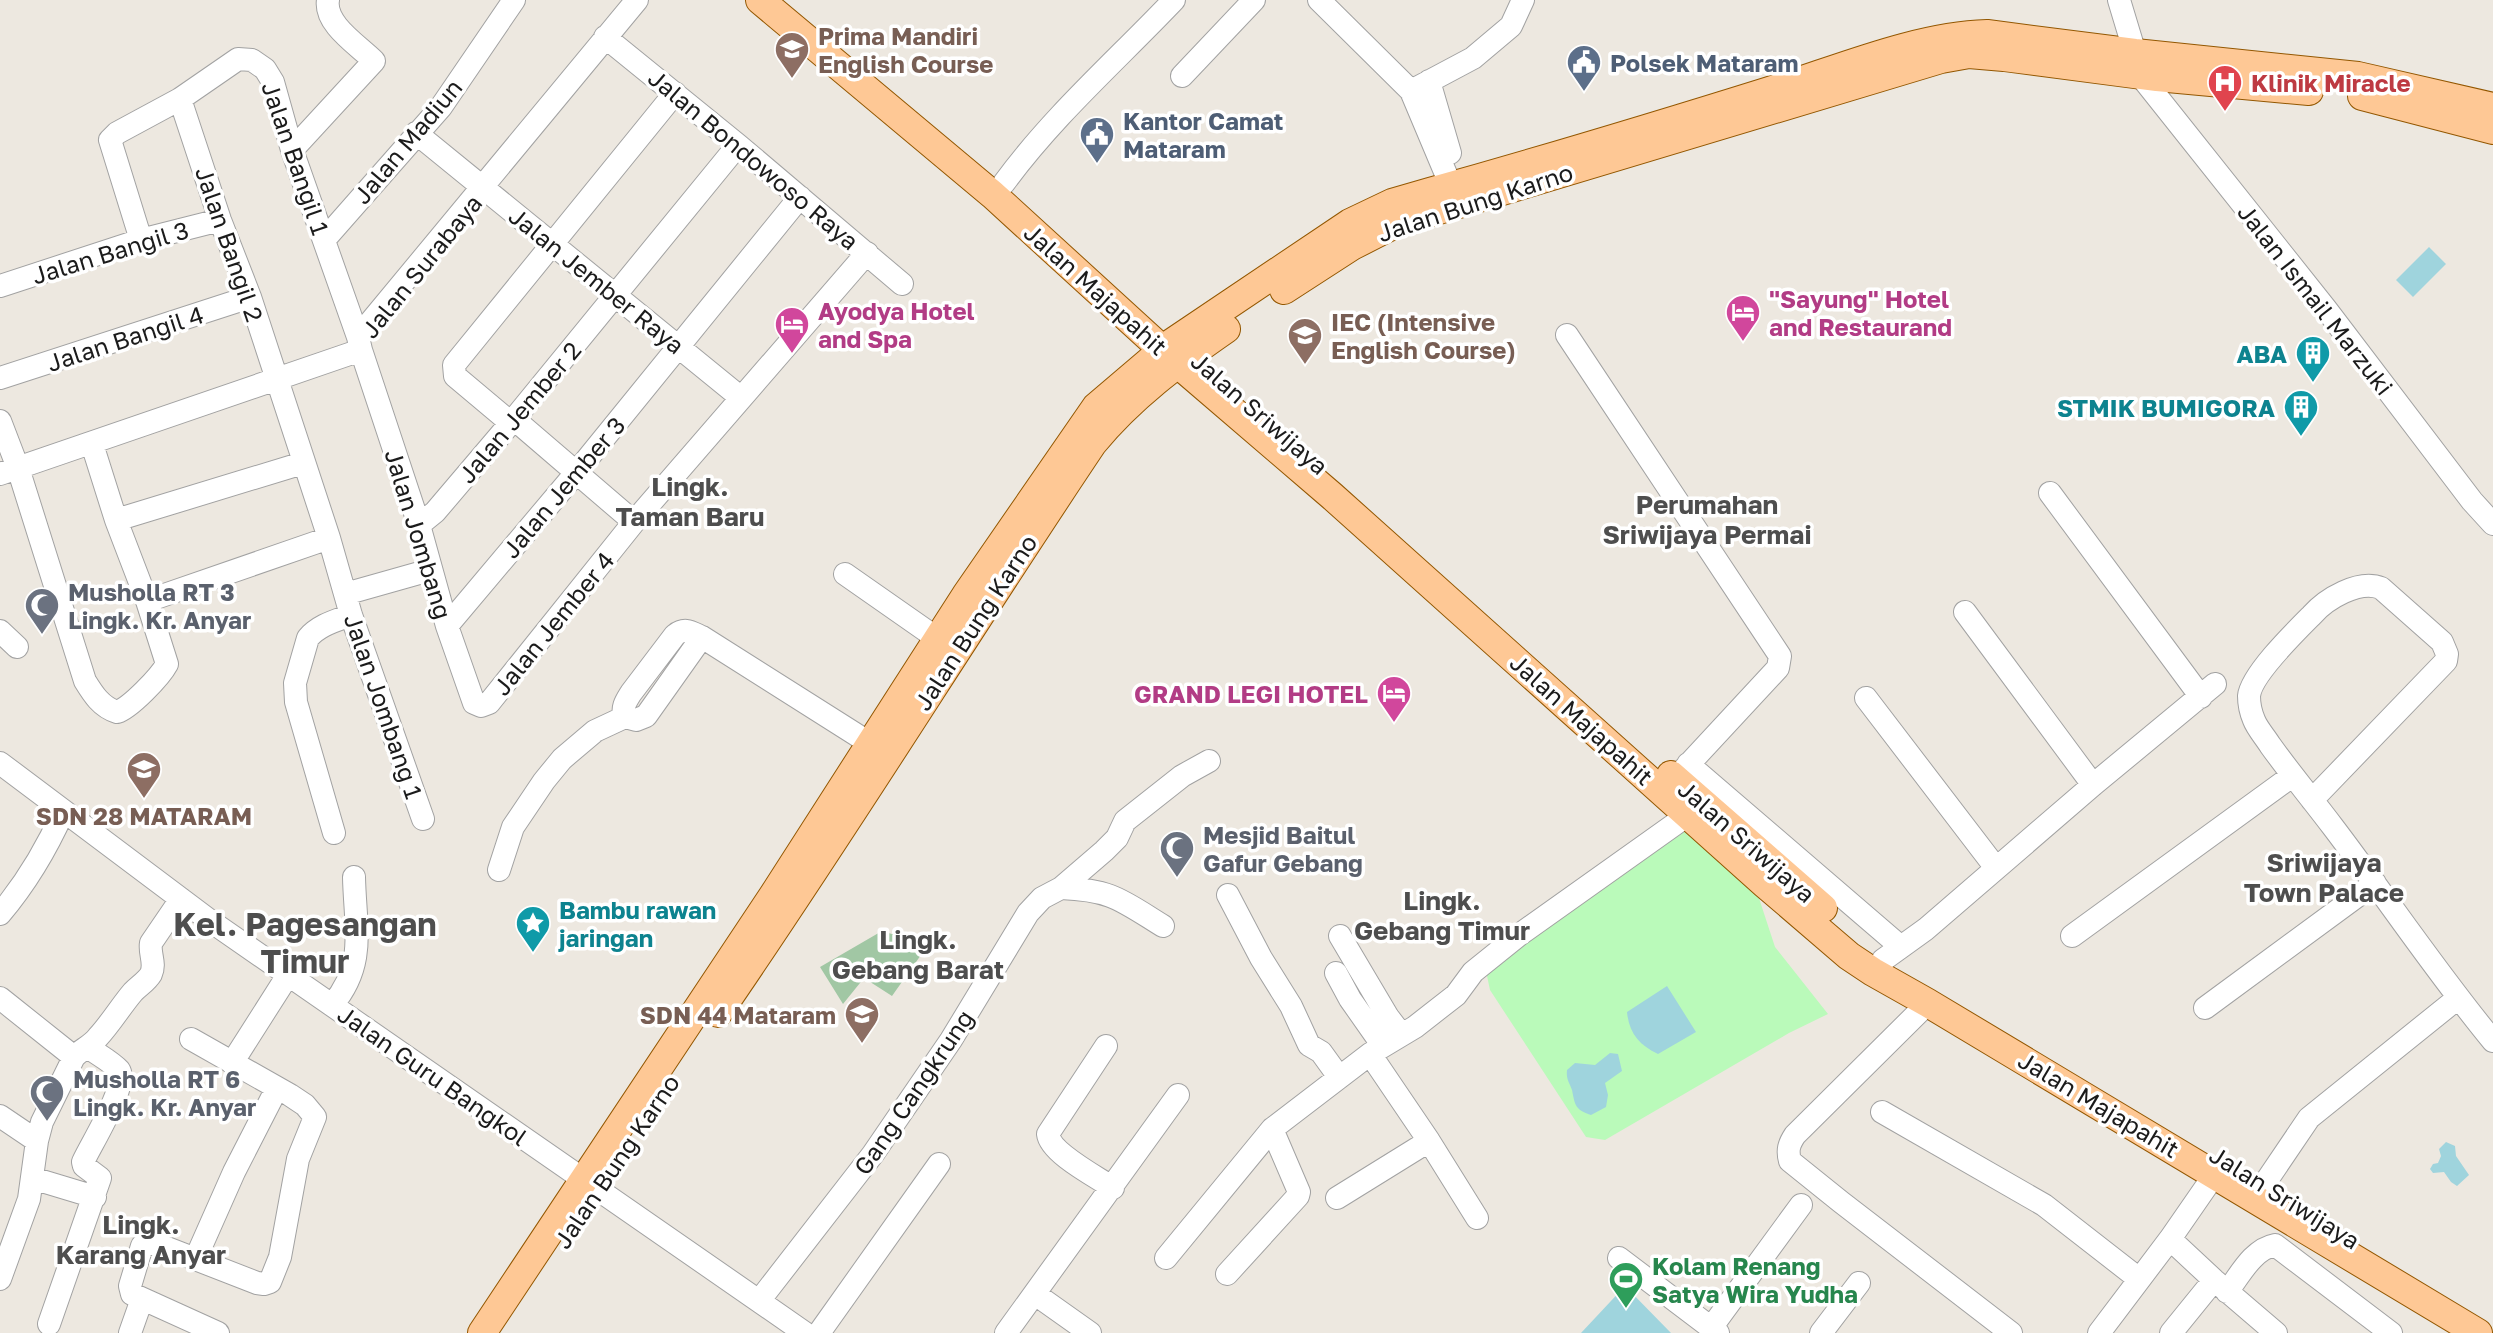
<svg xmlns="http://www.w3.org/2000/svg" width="2493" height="1333" font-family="'Golos Text',sans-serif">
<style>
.cemetery{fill:#a1c7a4}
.park{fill:#bafaba}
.water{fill:#9fd4dd}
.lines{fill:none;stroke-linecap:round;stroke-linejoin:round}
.minor-casing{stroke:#a2a2a2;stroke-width:24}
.major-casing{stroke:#935700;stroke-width:30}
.minor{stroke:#fff;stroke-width:22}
.major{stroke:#fec895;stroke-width:28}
.labels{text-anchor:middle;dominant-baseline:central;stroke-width:7;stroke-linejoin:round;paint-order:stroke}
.education-label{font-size:24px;font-weight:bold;fill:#785e54;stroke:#fff;text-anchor:start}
.service-label{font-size:24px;font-weight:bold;fill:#4e5e75;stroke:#fff;text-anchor:start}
.health-label{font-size:24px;font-weight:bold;fill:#be3a42;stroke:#fff;text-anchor:start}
.street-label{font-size:24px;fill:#1b1b1b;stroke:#fff}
.hotel-label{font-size:24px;font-weight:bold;fill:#b23c85;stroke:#fff;text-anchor:start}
.culture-label{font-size:24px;font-weight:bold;fill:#0d838f;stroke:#fff;text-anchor:end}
.worship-label{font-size:24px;font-weight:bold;fill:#5b616d;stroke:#fff;text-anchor:start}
.leisure-label{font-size:24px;font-weight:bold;fill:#27864d;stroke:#fff;text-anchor:start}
.neighbourhood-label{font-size:26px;font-weight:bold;fill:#4e4e4e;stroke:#fff}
.district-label{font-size:32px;font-weight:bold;fill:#4e4e4e;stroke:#fff}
</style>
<rect width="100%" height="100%" fill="#ede8e0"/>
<path class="cemetery" d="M882,931L928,945L892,996L864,978L843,1004L820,967Z"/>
<path class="park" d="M1682,821L1756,889L1775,947L1828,1014L1789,1033L1605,1140L1586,1137L1490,990L1486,971Z"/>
<path class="water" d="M2429,247L2446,264L2413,297L2396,280Z
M1667,986L1696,1032L1658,1054C1639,1045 1629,1033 1627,1012Z
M1610,1053L1618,1054L1622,1071L1605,1083L1608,1095L1606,1107L1591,1115C1575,1110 1575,1105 1572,1090C1569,1082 1566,1079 1567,1070L1575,1063L1595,1065Z
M2446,1142L2455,1146L2456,1156L2469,1175L2457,1186L2451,1182L2444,1172L2433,1173L2430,1169L2433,1164L2438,1163L2441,1156L2439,1149Z
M1625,1286L1671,1333H1581Z"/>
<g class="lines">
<g class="minor-casing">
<path id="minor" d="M1319,0L1411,91L1451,186
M2119,0L2135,53L2139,74L2326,309L2472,501L2493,524
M605,37L738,145L902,284
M1182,76L1254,0
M1429,81L1450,153
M1411,91L1473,58L1511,26L1523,0
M180,99L220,220L250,297L329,538L351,615L423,819
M416,133L740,397
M292,150L374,61C358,45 324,24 328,0
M1004,183C1054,115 1116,61 1174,0
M141,240L110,140L117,133L180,99L238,59L252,60L265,69L273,82L292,150L358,337
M324,240L441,107L514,0
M0,286L141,240L220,220
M1567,335L1780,656L1778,668L1675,779
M361,350L419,525L447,626L474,703L481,706L489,703L634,522L867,253
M0,378L250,297
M514,419L634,522
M0,421L18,468L85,681C93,694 101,707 117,712C130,708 160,677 167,664L147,601L116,520L92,444
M511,423L455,376L454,365L675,93
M0,474L361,350L358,337L637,0
M2050,493L2201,697
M116,520L303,463
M419,525L435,512L514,419L738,145
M845,574L938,639
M345,594L430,570
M147,601L329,538
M1965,612L2093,785
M447,626L575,474L800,197
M0,631L17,647
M702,637L646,716L636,720L625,717C621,708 626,701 631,693L675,635C685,627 691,632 702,637L871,744
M1866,698L1996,868
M0,763L209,920L805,1333
M1688,764L1901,947
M2312,800L2446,661L2447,654L2442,642L2381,588C2359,579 2326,599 2312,615C2296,631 2251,675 2249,696C2249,703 2251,713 2254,720C2257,728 2265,737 2270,745C2290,773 2312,799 2333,827C2387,898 2436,972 2493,1041
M334,833L296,702L295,683L308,638C319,625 335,621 351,615
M499,870L513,827L544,781L562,759L595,731L625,717
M1061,888C1112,890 1121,900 1163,926
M1228,895L1261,958L1291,1006L1309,1045L1321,1052L1339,1077
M0,914C27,882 46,850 63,812
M1340,936L1388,1017L1401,1034
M2072,936L2292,776
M1883,960L1926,929L2093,785L2215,684
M1336,973L1350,999L1383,1046
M0,998L74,1057
M1928,1003L1795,1135C1789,1144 1787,1150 1790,1161L1841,1202L2011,1333
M332,1005C367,964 355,927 354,877
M2205,1008L2375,883
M191,1039L290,1095L305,1105L315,1117L298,1159L280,1257L270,1282L264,1284L257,1283L154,1243L142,1246L130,1286L132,1294L218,1333
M1106,1046L1048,1134C1050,1153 1097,1177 1113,1188
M1370,1054L1429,1141L1477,1218
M232,1063L288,975
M1882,1112L2044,1205L2139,1279
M0,1116L37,1141
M32,1178L95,1197
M2265,1183L2309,1118L2458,998
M1337,1198L1429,1141
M2170,1239L2214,1280L2276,1333
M1166,1258L1272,1129
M1619,1258L1718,1333
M195,1260L234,1172L277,1088
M1227,1274L1298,1196L1299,1192L1272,1129L1370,1054L1415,1027L1456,995L1473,972L1519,935L1699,807
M0,1279L29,1199L37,1141L42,1122L74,1057C82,1049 91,1046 98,1037C111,1023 121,1006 133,992C139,986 147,981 151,974C156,963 149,954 151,943L181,899
M2227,1292C2240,1275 2253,1249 2275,1245L2391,1333
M1035,1294L1090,1333
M759,1301L873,1154L951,1040L1028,913L1042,898L1061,888L1104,851L1117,838L1125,821L1182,776L1209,761
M49,1324L100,1178L84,1166L83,1162C90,1146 129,1084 119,1070C112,1062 97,1054 89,1048
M1711,1328L1801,1205
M130,1333L142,1299
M819,1333L939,1164
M1006,1333L1178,1095
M1821,1333L1859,1283
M2099,1333L2170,1239L2215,1174
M2171,1333L2214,1280"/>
</g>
<g class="major-casing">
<path id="major" d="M760,0L993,195L1177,363L1332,496L1765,884L1849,956L1873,972L1928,1003L2478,1333
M2362,96L2493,130
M1284,290L1352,246L1399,222L1941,59L1969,54L2004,57L2157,77L2309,91
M1671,775L1823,908
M718,1013C847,826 966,632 1093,443C1131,397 1177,363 1226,329
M482,1333L774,894L966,595L1096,407L1170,344L1350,223L1392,203L1430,192C1544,160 1657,126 1769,91C1837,70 1916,36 1987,34L2135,53L2358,76L2493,107"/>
</g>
<use href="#minor" class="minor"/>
<use href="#major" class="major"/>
</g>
<defs>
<g id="school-pin" transform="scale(1.8)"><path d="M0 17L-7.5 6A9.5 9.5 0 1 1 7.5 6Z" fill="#8d6e63" stroke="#fff"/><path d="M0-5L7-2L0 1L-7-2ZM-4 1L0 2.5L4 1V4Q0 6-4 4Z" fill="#fff"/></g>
<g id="civic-pin" transform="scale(1.8)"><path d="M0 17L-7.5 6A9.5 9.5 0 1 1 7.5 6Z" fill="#5c6f8a" stroke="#fff"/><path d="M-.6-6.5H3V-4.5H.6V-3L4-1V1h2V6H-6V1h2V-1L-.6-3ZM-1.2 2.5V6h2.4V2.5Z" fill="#fff"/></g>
<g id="hospital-pin" transform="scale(1.8)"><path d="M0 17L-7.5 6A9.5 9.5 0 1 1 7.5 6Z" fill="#e0444e" stroke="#fff"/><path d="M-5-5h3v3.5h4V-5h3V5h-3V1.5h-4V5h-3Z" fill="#fff"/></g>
<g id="hotel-pin" transform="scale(1.8)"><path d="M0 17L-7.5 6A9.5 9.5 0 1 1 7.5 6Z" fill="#d1479c" stroke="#fff"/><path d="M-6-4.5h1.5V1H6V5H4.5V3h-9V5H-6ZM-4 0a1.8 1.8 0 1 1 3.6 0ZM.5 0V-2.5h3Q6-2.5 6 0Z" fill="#fff"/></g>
<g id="building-pin" transform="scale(1.8)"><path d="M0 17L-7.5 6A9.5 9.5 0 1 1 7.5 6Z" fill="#0f9aa8" stroke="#fff"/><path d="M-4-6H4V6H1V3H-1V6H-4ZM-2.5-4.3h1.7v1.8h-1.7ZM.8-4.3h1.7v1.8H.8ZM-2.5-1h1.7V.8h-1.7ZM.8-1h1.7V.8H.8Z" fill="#fff"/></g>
<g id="mosque-pin" transform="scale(1.8)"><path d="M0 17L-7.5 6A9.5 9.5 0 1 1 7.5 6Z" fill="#6b7280" stroke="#fff"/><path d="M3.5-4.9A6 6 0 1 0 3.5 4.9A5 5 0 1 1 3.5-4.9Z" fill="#fff"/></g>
<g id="sight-pin" transform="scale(1.8)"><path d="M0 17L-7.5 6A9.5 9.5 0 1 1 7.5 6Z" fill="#0f9aa8" stroke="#fff"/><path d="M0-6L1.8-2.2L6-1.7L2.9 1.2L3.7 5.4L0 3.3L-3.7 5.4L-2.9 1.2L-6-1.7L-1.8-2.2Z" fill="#fff"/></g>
<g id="stadium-pin" transform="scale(1.8)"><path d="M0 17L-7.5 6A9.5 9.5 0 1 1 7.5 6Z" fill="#2e9e5b" stroke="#fff"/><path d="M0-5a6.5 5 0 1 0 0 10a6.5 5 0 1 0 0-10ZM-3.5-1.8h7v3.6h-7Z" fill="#fff"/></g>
</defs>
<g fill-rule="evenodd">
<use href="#school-pin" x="792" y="49"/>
<use href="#civic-pin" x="1584" y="62"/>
<use href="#hospital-pin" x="2225" y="82"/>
<use href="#civic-pin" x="1097" y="134"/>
<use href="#hotel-pin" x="1743" y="312"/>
<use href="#hotel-pin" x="792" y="324"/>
<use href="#school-pin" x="1305" y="335"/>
<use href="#building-pin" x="2313" y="353"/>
<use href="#building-pin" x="2301" y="407"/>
<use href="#mosque-pin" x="42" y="605"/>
<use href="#hotel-pin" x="1394" y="693"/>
<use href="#school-pin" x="144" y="769"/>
<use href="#mosque-pin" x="1177" y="848"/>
<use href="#sight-pin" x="533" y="923"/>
<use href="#school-pin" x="862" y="1014"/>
<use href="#mosque-pin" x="47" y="1092"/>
<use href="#stadium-pin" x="1626" y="1279"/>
</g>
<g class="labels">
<g class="education-label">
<text x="818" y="35">Prima Mandiri<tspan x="818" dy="28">English Course</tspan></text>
<text x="1331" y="321">IEC (Intensive<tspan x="1331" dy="28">English Course)</tspan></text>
<text x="144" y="815" text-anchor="middle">SDN 28 MATARAM</text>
<text x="836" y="1014" text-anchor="end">SDN 44 Mataram</text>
</g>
<g class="service-label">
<text x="1610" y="62">Polsek Mataram</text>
<text x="1123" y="120">Kantor Camat<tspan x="1123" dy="28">Mataram</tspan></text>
</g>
<g class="health-label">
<text x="2251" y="82">Klinik Miracle</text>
</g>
<g class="street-label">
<text transform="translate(407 141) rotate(-50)">Jalan Madiun</text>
<text transform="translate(296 158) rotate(71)">Jalan Bangil 1</text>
<text transform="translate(754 159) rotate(40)">Jalan Bondowoso Raya</text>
<text transform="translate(1475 202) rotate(-18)">Jalan Bung Karno</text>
<text transform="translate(230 244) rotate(71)">Jalan Bangil 2</text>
<text transform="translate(110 252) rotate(-17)">Jalan Bangil 3</text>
<text transform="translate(421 266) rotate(-51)">Jalan Surabaya</text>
<text transform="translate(597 280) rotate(39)">Jalan Jember Raya</text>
<text transform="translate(1096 289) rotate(42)">Jalan Majapahit</text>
<text transform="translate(2316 299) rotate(52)">Jalan Ismail Marzuki</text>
<text transform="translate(125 338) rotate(-18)">Jalan Bangil 4</text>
<text transform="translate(519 412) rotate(-50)">Jalan Jember 2</text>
<text transform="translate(1260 413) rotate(41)">Jalan Sriwijaya</text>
<text transform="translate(563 487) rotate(-50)">Jalan Jember 3</text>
<text transform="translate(419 534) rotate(73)">Jalan Jombang</text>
<text transform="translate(975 622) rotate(-57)">Jalan Bung Karno</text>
<text transform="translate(553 623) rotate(-51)">Jalan Jember 4</text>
<text transform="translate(384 706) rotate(71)">Jalan Jombang 1</text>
<text transform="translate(1582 719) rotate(42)">Jalan Majapahit</text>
<text transform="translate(1747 841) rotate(41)">Jalan Sriwijaya</text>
<text transform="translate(433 1075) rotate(35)">Jalan Guru Bangkol</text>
<text transform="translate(913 1092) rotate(-56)">Gang Cangkrung</text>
<text transform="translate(2099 1104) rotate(31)">Jalan Majapahit</text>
<text transform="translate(616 1161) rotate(-56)">Jalan Bung Karno</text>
<text transform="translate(2285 1197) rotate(32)">Jalan Sriwijaya</text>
</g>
<g class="hotel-label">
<text x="1769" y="298">"Sayung" Hotel<tspan x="1769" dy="28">and Restaurand</tspan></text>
<text x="818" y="310">Ayodya Hotel<tspan x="818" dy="28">and Spa</tspan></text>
<text x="1368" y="693" text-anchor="end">GRAND LEGI HOTEL</text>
</g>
<g class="culture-label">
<text x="2287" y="353">ABA</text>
<text x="2275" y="407">STMIK BUMIGORA</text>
<text x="559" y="909" text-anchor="start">Bambu rawan<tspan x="559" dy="28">jaringan</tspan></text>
</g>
<g class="worship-label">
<text x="68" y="591">Musholla RT 3<tspan x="68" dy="28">Lingk. Kr. Anyar</tspan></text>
<text x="1203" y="834">Mesjid Baitul<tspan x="1203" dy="28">Gafur Gebang</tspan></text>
<text x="73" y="1078">Musholla RT 6<tspan x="73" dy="28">Lingk. Kr. Anyar</tspan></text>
</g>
<g class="leisure-label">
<text x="1652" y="1265">Kolam Renang<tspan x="1652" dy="28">Satya Wira Yudha</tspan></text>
</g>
<g class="neighbourhood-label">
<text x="690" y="486">Lingk.<tspan x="690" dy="30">Taman Baru</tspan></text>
<text x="1707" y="504">Perumahan<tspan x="1707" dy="30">Sriwijaya Permai</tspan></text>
<text x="2324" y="862">Sriwijaya<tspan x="2324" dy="30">Town Palace</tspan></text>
<text x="1442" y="900">Lingk.<tspan x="1442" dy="30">Gebang Timur</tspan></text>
<text x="918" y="939">Lingk.<tspan x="918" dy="30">Gebang Barat</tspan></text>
<text x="141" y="1224">Lingk.<tspan x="141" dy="30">Karang Anyar</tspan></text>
</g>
<g class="district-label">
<text x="305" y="924">Kel. Pagesangan<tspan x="305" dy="37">Timur</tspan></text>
</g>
</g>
</svg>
